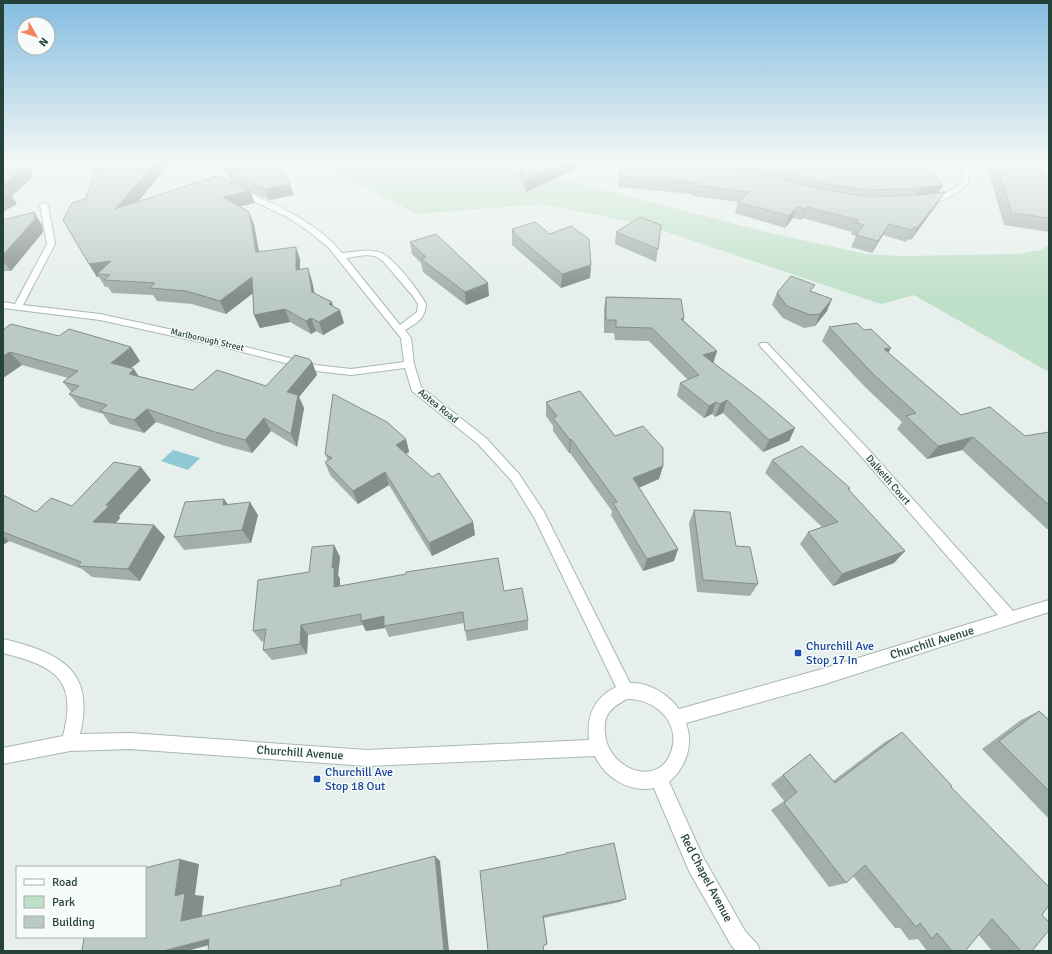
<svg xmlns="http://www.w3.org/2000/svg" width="1052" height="954" font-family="Signika,sans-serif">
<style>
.green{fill:#bfe0c8}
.water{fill:#8ec9d4}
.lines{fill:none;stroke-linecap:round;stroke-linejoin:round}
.minor-casing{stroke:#a8b8b2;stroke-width:2}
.minor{fill:#fff;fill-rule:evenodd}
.wall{fill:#a1aea9}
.shaded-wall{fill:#838d89}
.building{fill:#bbcac4;stroke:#838d89}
.transit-dot{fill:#1a4fb4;stroke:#f7fbf9;stroke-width:1.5}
.labels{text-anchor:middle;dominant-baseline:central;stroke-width:3;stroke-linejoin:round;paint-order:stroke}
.far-street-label{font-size:9px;fill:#24423a;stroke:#f7fbf9}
.street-label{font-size:10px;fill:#24423a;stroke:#f7fbf9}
.near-street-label{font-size:12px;fill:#24423a;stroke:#f7fbf9}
.near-transit-label{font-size:12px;fill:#164399;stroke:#f7fbf9;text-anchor:start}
</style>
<rect width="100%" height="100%" fill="#e6efeb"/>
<path class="green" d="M317,162H491L493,165L582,184L770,233L866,254L902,256L1017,254L1041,250L1049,245V372L914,295L881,304L646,225L542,204L417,214Z"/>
<path class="water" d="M173,450L200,458L188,470L161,461Z"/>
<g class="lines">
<g class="minor-casing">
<path id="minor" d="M178,162C191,162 202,172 214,178C258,198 310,214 342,253C354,252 367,249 379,252C393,256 419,291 426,304C425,319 417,323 405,330L411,338L414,364L421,387L486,438L519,474L544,512L630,683C649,682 668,694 679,709L822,669L998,615L860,455L761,347L759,345L761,343H767L868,449L1013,611L1049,600V612L822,685L686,723C694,745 686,767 669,782L703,857L745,931L757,944L760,951H736L731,945L689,871L654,788C630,793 605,778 595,756L367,766L130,749L70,751L3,764V748L63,736C78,678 54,666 3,653V639C58,652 96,669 80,734L130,733L367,750L589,740C587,715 593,699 616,687L535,519L511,480L478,444L412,391L405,368L351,375L316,371L223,347L100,320L3,308V302L15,304L47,244L40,205L44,203L48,205L55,244L23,305L100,314L223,341L316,365L351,369L404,362L401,338L328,247L307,230L287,217L205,178ZM366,255L375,256L382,260L412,295L418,304L417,312L400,325L346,258ZM627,699C650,698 677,717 673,744C666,790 609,773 605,734C603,715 610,708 627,699Z
M958,162H964L968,170V183C957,194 939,205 922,203V199C938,196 950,193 963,182L962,170Z"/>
</g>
<use href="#minor" class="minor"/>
</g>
<path class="wall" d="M210,162H279L290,184L294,195L269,200L251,192L255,203L240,206L249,212L254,224L259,251L300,259V269L312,281L314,293L333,306L344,323L323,335L316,331L311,334L290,322L260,328L254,315L253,293L226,314L192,304L157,301L153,295L112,293L108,287H105L99,277H97L89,264L138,202L232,183L228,173H229Z
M623,162H924L943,185L939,192L938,203L911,240L908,239L906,242L883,235L872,253L851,247L856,236L851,234L852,232L803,218L801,220L793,218L785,228L735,213L738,202L692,196V194L618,187L619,176Z
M990,162H1036L1049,181V232L1004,225L987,167Z
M519,165L582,166L526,192L519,177Z
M3,220L42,225L43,232L11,271H3Z
M512,229L591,265L590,278L561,288L512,245Z
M616,232L658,249L656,262L615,244Z
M410,242L489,296L466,305L423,272L421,263L412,254Z
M812,292L827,311L815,326L804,328L783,318L772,305L777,293Z
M606,297L684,318V321L717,351L713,363L795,428L789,441L763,452L723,413L715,417L712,414L704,418L677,396L680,383L688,380L649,341L615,340L614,333H604V309Z
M829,327L864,330L891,348L888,353L961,415L1025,436L1049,432V529H1047L962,450L927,459L897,429L902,422L865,387L822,341Z
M3,330L140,361L131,368L139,376L193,390L266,386L312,362L317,375L299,397L304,408L297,447L271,431L252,453L222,445L156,422L144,433L110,424L103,414L80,407L69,394L71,392L63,382L68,378L22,365L3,378Z
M546,402L615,436L663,466L659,479L639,488L678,549L674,561L643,571L611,515L612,511L570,453H569L553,431V426L546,416Z
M406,439L409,452L406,454L473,522L475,535L432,556L389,485L358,504L330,475L325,462L328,461L325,454Z
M772,460L850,488L849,490L905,551L894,563L833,586L800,544L808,532L822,527L765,473Z
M151,480L119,516L120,518L116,523L154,525L165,537L140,581L92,577L82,569L9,541L3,545V495L36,512L72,506Z
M228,504L258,515L251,543L184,550L174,537Z
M694,510L736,546L758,584L750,596L697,592L689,523Z
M334,545L340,557L338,575L340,579V586L504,591L528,620V630L467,641L464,623L389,637L385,628L366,631L363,625L308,635L307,654L272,660L263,650L264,641L262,642L253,631Z
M1039,711L1049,720V819L982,749L1021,720Z
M902,732L951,787L1042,915L1032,951H992L979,935L965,951H927L918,939L909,940L900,928H895L853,876L846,883L829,887L771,810L784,801L771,784L810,754L833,781L885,742Z
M566,853L626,899L620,902L544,918L547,944L546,945L488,951L565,855Z"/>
<path class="shaded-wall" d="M156,162H171L122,221L115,209Z
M566,162H583L582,166L526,192V180Z
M27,164L34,176L12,196L17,204L3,212V185Z
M290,184L294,195L269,200L265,189Z
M943,185L937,196L914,200L920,188Z
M250,191L255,203L228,209L223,197Z
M945,192L938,203L911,240L917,228Z
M797,207L793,218L785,228L789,216Z
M807,207L803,218L801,220L805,209Z
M34,212L42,225L43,232L11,271L3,261V255Z
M249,212L254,224L261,264L256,252Z
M889,224L883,235L872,253L878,241Z
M914,227L908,239L906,242L912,230Z
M296,247L300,259V283L296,270Z
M111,261L110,275L97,274L99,277H97L89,264Z
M591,265L590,278L561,288L562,274Z
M308,268L312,281L317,305L312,292Z
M252,277L257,290L226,314L220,301Z
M488,283L489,296L466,305L465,292Z
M832,299L827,311L815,326L820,314Z
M332,302L335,313L340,310L344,323L323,335L319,322L329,304Z
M285,309L290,322L260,328L254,315Z
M311,318L316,331L311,334L306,321Z
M131,347L140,361L121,376L111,363Z
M891,348L883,362L884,349Z
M717,351L713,364L703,355Z
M10,352L22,365L3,378V356Z
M312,362L317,375L299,397L304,408L297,447L291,434L287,392Z
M134,369L143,383L129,374Z
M727,400L723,413L715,417L720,404Z
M716,402L712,414L704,418L709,406Z
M147,409L156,422L144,433L134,420Z
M264,418L271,431L252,453L245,440Z
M795,428L789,441L763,452L769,440Z
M973,437L962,450L927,459L938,446Z
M406,439L409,452L400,458L396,445Z
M571,439L570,453H569L570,440Z
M663,466L659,479L630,491L633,478Z
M141,467L151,480L119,516L120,518L105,534L93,522L106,505Z
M385,472L389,485L358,504L353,491Z
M224,499L233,511L223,505Z
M250,502L258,515L251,543L242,530Z
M473,522L475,535L432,556L429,543Z
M154,525L165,537L140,581L128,569Z
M3,536L9,541L3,545Z
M334,545L340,557L338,575L340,579V598L334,587L332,568Z
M678,549L674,561L643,571L647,559Z
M905,551L894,563L833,586L842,574Z
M384,616V626L385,628L366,631L361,621Z
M301,625L308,635L307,654L300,644Z
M435,856L440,861L449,951H444Z
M180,859L199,864L195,895L204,896L201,923L181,921L175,896Z
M209,939L228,940L187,951H163Z"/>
<path class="building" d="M3,162H23L27,164L3,185Z
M99,162H156L115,209L217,176L250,191L223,197L249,212L256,252L296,247V270L308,268L312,292L332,302L329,304L340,310L319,322L311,318L306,321L285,309L254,315L252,277L220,301L186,291L150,288L155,283L104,280L110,275L97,274L111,261L89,264L63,220L72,203L85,199Z
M225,162H279L290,184L265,189L228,173L238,170Z
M525,162H566L526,180L519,165Z
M623,162H713L825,190L870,197L920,195L945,192L917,228L914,227L912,230L889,224L878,241L856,235L864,225L856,223L858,220L807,207L805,209L797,207L789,216L738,202L749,192L694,185L697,183L619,176Z
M738,162H924L943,185L920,188L870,190L826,184Z
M996,162H1036L1049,181V189H1048L1049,192V218L1012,213Z
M3,191H8L3,195Z
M34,212L35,219L3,255V220Z
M640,217L661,225L658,249L616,232Z
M535,222L550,234L571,226L589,239L591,265L562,274L512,232H515L512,229Z
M436,234L488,283L465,292L421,259L426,257L410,242Z
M791,276L815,285L810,291L832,299L820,314L810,315L787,306L777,293Z
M606,297L681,299L684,318L681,319L717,351L703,355L760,398L795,428L769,440L727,400L720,404L716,402L709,406L680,383L699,375L652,328L616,327V320H606Z
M857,323L864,330L871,329L891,348L884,349L961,415L990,407L1025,436L1049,432V505L973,437L938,446L906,416L916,413L873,374L829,327Z
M11,324L59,336L69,329L131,347L111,363L134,369L129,374L193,390L217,370L266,386L295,355L309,359L312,362L287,392L298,395L291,434L264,418L245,440L215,432L147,409L134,420L100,411L107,405L69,394L79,386L63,382L78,371L10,352L3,356V330Z
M580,391L615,436L643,426L663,448V466L633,478L678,549L647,559L613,503L617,502L571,439L570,440L553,418L557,416L546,402Z
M333,394L387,422L406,439L396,445L432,477L439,473L473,522L429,543L385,472L353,491L325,462L332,458L325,454Z
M802,446L850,488L848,489L905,551L842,574L808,532L838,522L772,460Z
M114,462L141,467L106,505L109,506L93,522L154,525L128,569L78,566L81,562L3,532V495L36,512L51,498L72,506Z
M224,499L223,505L250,502L242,530L174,537L185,502Z
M694,510L730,512L736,546L750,547L758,584L703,580Z
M334,545L332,568L334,567V587L406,574V572L498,558L504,591L522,588L528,620L465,631L463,612L384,626V616L361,621V614L301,625L300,644L263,650L266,629L253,631L258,580L309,572L312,547Z
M1039,711L1049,720V791L999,741Z
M902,732L952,786L951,787L1049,887V905L1042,915L1049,922V930L1032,951H1021L992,919L965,951H952L937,933L932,939L920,923L916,927L865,865L846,883L784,803L797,792L783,775L810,754L835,783Z
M614,843L626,899L543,916L547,944L543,946L544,951H488L480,871L566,854V853Z
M435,856L444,951H208L209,939L163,951H82L84,937H145V868L180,859L175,896L185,893L181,921L341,885V880Z"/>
<linearGradient id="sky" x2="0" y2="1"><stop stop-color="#84bce0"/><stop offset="0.55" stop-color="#f4f8f6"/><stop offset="1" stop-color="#f4f8f6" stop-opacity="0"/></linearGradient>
<rect width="1052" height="296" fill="url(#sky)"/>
<g class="transit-dot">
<rect x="794" y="649" width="8" height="8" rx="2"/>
<rect x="313" y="775" width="8" height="8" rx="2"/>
</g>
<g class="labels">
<g class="far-street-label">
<text transform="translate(207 340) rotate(13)">Marlborough Street</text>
</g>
<g class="street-label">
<text transform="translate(438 406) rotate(39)">Aotea Road</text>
<text transform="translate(888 480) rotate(49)">Dalkeith Court</text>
</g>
<g class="near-street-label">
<text transform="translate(932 643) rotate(-17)">Churchill Avenue</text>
<text transform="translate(300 753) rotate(4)">Churchill Avenue</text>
<text transform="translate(706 878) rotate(62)">Red Chapel Avenue</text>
</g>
<g class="near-transit-label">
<text x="806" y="646">Churchill Ave<tspan x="806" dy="14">Stop 17 In</tspan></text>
<text x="325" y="772">Churchill Ave<tspan x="325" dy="14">Stop 18 Out</tspan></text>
</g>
</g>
<rect width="1052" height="954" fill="none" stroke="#24423a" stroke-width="8"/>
<rect x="16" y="866" width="130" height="72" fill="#f7fbf9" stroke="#a3b1ad"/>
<rect x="24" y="879" width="20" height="6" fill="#ffffff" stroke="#a3b1ad"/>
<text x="52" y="886" font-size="12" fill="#24423a">Road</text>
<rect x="24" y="896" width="20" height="12" fill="#bfe0c8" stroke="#a3b1ad"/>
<text x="52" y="906" font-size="12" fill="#24423a">Park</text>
<rect x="24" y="916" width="20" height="12" fill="#bbcac4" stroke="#a3b1ad"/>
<text x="52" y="926" font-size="12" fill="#24423a">Building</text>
<g transform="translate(36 36) rotate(129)"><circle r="19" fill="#f7fbf9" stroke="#a3b1ad"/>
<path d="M0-3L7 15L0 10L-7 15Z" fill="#f4845f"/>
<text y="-6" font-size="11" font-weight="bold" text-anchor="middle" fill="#24423a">N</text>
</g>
</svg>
